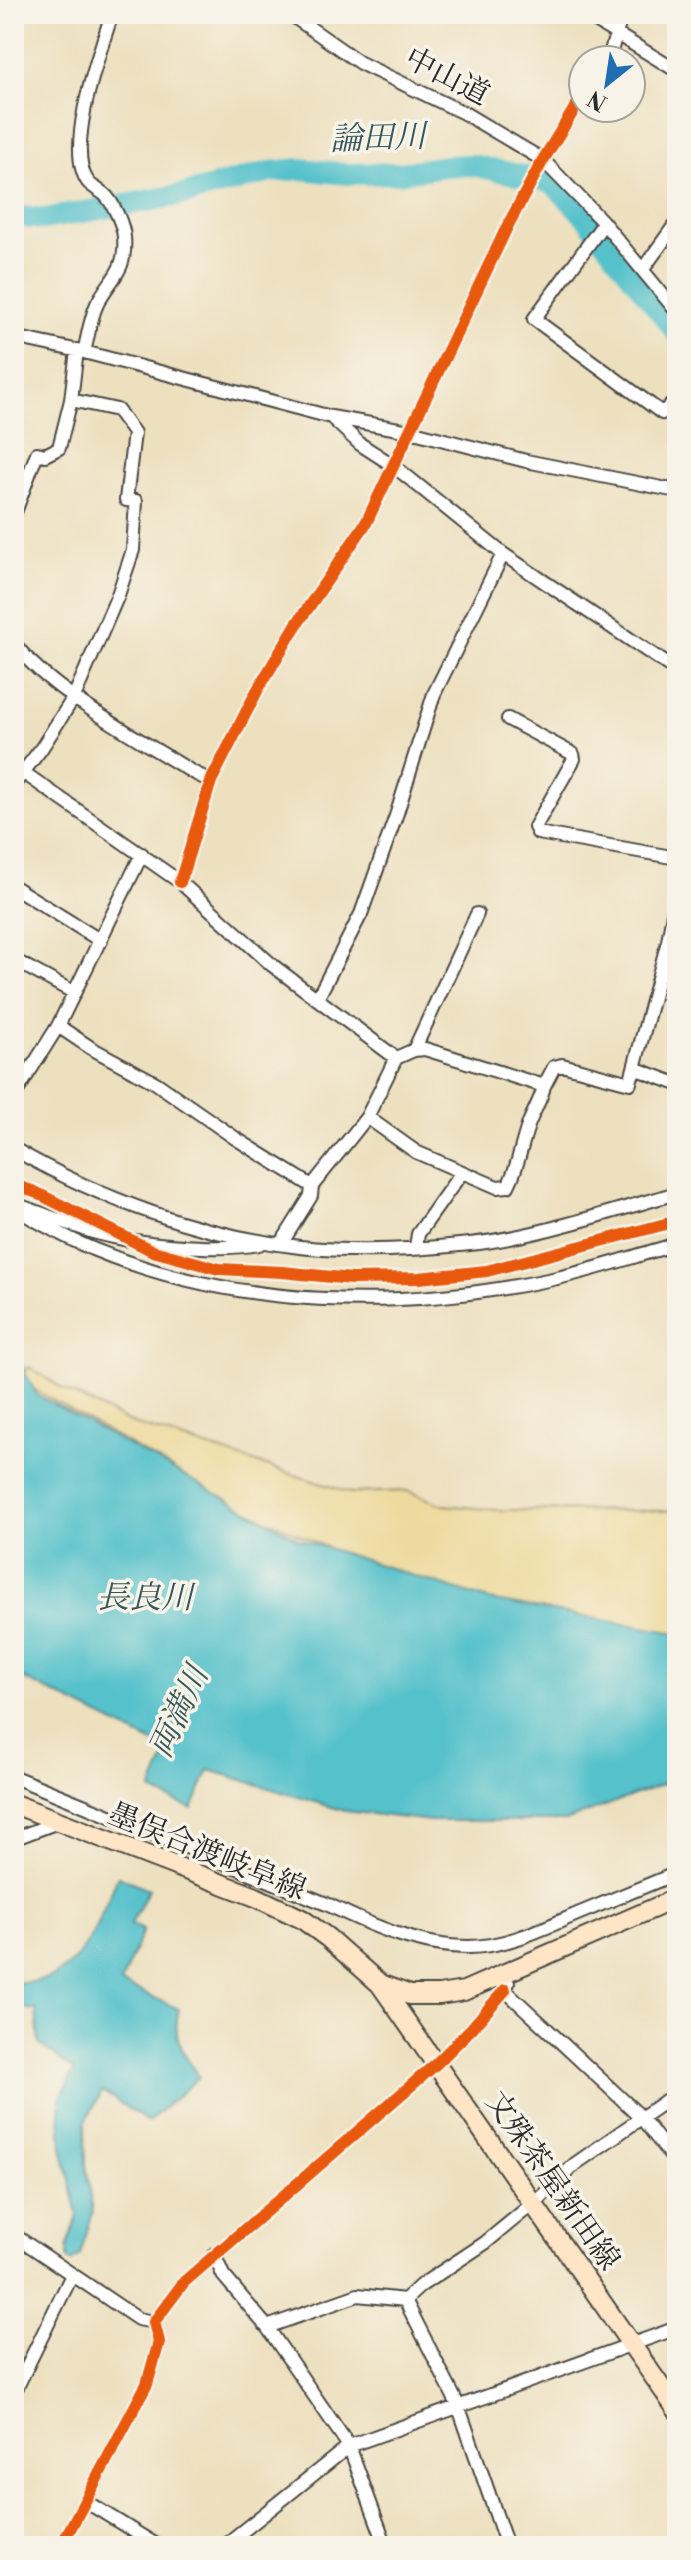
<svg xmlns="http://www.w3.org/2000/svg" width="691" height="2560" font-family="'Libre Bodoni','Noto Serif JP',serif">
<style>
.sand{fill:#eeda9e;stroke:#8c8264;stroke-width:2}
.water{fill:#54c1cb;stroke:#40767b;stroke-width:2}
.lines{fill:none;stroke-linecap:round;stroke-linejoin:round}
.river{stroke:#54c1cb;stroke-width:22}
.minor-casing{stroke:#484641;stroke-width:16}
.secondary-casing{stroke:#484641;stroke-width:22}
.minor{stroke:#fff;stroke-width:12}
.secondary{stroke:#fee5c5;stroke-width:18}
.cycleway-casing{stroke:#f7f3e8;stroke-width:17}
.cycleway{stroke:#e8590c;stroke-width:12}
.labels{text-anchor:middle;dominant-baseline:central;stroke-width:7;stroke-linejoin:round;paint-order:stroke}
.street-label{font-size:30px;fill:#2b2b2b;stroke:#f7f3e8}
.water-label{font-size:32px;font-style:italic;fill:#37585b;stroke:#f7f3e8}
</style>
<rect width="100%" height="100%" fill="#f7f3e8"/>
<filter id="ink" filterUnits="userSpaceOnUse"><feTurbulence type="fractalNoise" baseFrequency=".0125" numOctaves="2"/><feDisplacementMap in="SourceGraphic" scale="16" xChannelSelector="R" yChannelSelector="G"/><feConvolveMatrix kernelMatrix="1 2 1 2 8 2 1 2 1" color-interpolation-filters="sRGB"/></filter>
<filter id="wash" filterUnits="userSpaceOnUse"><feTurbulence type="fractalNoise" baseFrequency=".006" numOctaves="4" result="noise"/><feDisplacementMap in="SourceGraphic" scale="32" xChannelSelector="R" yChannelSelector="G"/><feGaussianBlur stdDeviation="1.8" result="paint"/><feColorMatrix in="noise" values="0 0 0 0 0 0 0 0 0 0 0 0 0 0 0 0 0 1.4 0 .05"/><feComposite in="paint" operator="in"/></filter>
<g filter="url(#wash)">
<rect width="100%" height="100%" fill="#ede0bf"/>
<path class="sand" d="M29,1367L66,1391L128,1422L351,1493L408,1491L443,1505L498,1510L677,1511V1635L535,1617L389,1576L231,1503L18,1380Z"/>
<path class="water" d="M14,1361L21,1365L37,1395L299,1539L489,1600L677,1633V1779L565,1821H431L345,1811L209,1770L192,1809L151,1791L168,1750L14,1674Z
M118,1876L149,1889L131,1924L143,1930L121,1983L179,2009C171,2038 183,2054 199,2077L148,2122L102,2091L85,2123L86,2165L93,2212L80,2255L71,2262L67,2260V2248L78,2215L62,2147L60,2114L61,2097L74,2070L39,2044L36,2010L14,2007V1982C80,1989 96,1924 118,1876Z"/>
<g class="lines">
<path class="river" d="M14,216L44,219L186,194L270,172L300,169L349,174L399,173L445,166L471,165L552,182L585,216L677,333"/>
</g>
</g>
<g filter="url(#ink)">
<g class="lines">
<g class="minor-casing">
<path id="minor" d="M290,14L360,63L464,113L543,160L602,221L677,312
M584,14L677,71
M605,60L611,51L622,14
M604,223L534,319L662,413L677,400
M643,269L677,222
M14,337L84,352L331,417L410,431L526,461L677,491
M84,352C88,337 90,319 97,304C110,278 127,272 124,237C123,225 115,207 107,197C102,191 93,188 88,182C64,149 100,51 112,14
M331,417L360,444L394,466L503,554L677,671
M14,515L37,453L45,455L59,448L71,400
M14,643C49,691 140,739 192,772L211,781
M508,719L573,754L574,759L535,827L538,833L677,858
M14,766L180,882L272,965L396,1058
M14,784L41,749L74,697L118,595L133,550L136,501L126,500L134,433L117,410L71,400L77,350
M180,882L211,781L257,691L295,627L366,523L508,225L543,160L583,95
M14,887L101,941
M14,960L73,992
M317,999L361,914L397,813L434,694L503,554
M58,1026L91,1048L156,1083L235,1138L312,1186
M414,1050L477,914
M634,1068L677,1084
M14,1096L58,1026L142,854
M367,1117L416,1152L497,1187L508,1186C519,1165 521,1144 529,1123C534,1110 541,1100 544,1086
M14,1149C100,1199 200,1236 300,1247C355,1253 415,1250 470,1244C536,1237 612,1211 677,1193
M23,1207C46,1215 69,1224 93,1232C135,1244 216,1252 259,1244
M14,1208C40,1223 67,1239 95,1250C239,1309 398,1311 548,1280C592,1271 634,1256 677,1244
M281,1244L311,1196L312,1186L367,1117L396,1058L414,1050L425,1049L544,1086L554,1067L562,1065L630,1083L668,941L677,892
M416,1247L418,1234L462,1172
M14,1777L329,1905C372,1926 420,1947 469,1947C505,1947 542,1929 575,1915C609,1901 643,1887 677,1873
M14,1835L21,1836L58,1822
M508,1983L505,1990L641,2117L677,2164
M14,2235L138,2319L154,2322
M214,2254L223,2275L267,2327L349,2446L386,2546
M405,2300L420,2286L485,2243L542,2196L575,2164L677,2093
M405,2300L458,2405L507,2546
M267,2327L358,2295L405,2300
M14,2393L72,2275
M85,2501L158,2546
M61,2546L147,2384L159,2342L154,2322L184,2282L436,2064L471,2029L505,1990
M224,2546L349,2446L677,2328"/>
</g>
<g class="secondary-casing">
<path id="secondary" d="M14,1804L256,1897L302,1919L328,1938L380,1984L410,1995H439L464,1991L677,1898
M380,1984L677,2410"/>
</g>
<use href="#minor" class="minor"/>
<use href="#secondary" class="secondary"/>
<g class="cycleway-casing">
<path id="cycleway" d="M180,882L211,781L257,691L295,627L366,523L508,225L543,160L583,95
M14,1185L35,1192L153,1251L219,1269L282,1272L352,1279L419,1278L487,1271L677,1221
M61,2546L147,2384L159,2342L154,2322L184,2282L436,2064L471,2029L505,1990"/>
</g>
<use href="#cycleway" class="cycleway"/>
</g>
</g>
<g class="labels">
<g class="street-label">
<text transform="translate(447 77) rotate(27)">中山道</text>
<text transform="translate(207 1852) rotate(22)">墨俣合渡岐阜線</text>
<text transform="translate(552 2181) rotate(55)">文殊茶屋新田線</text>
</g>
<g class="water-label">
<text transform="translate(378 138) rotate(-2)">論田川</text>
<text x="145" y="1598">長良川</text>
<text transform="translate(179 1712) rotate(-65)">両満川</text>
</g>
</g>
<rect width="691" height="2560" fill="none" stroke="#f7f3e8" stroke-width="48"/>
<g transform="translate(607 84) rotate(210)"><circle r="38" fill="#f7f3e8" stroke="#a5a39c" stroke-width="2"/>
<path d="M0-6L14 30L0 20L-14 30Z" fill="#1f6fb2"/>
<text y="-12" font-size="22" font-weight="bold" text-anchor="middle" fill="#2b2b2b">N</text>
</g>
</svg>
